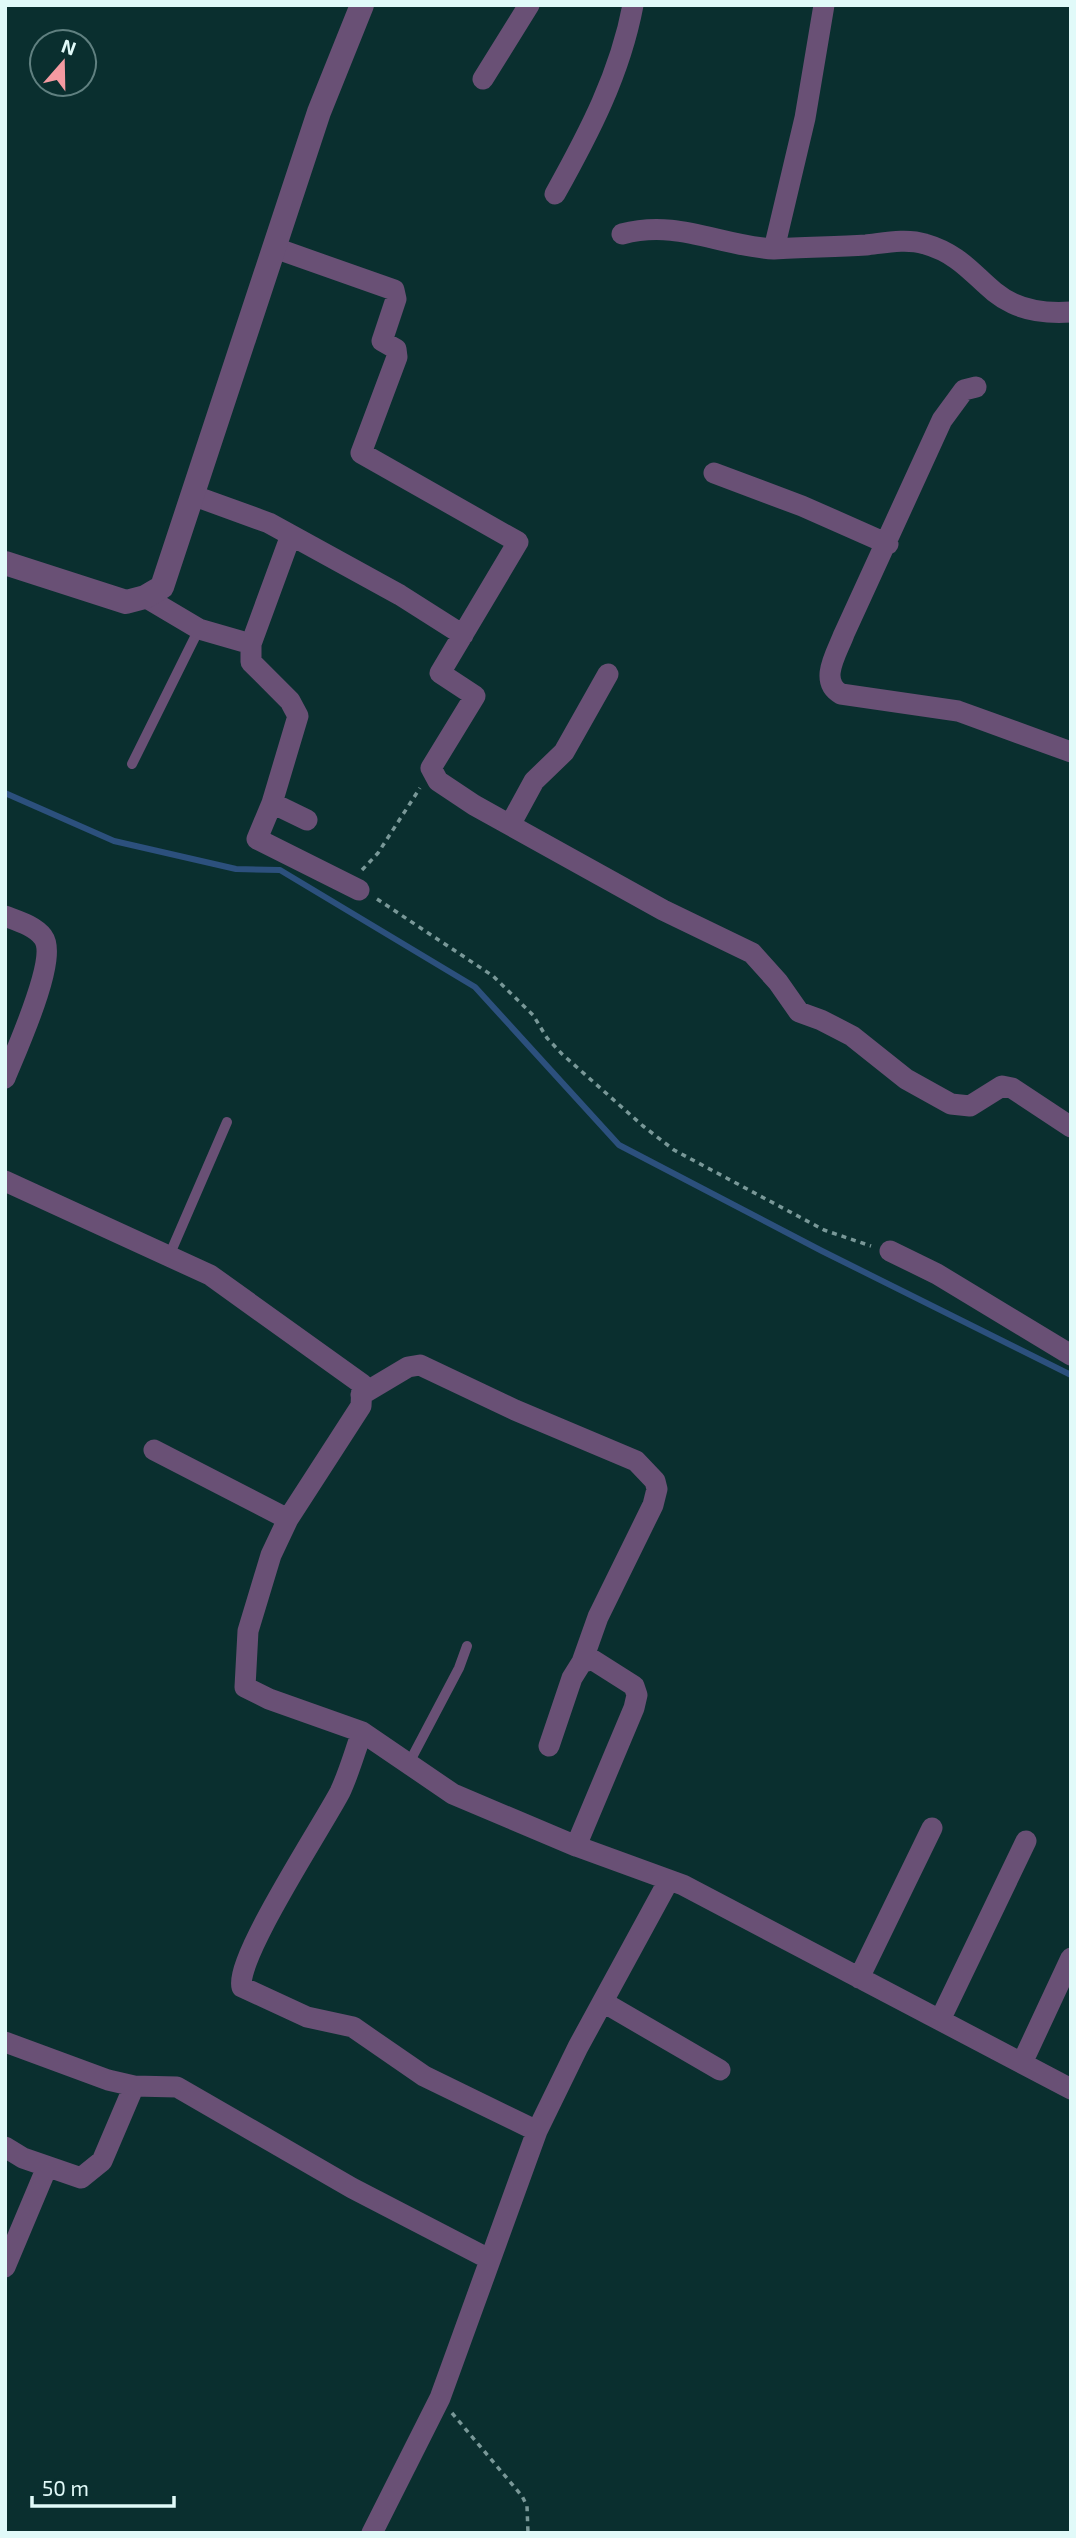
<svg xmlns="http://www.w3.org/2000/svg" width="1076" height="2538" font-family="'Exo 2',sans-serif">
<style>
.lines{fill:none;stroke-linecap:round;stroke-linejoin:round}
.stream{stroke:#2c507d;stroke-width:6}
.path{stroke:#799898;stroke-width:3.5;stroke-dasharray:5 5;stroke-linecap:butt}
.service{stroke:#695075;stroke-width:10}
.minor{stroke:#695075;stroke-width:21}
.tertiary{stroke:#695075;stroke-width:24}
</style>
<rect width="100%" height="100%" fill="#0a2f2f"/>
<g class="lines">
<path class="stream" d="M5,793L114,841L236,869L280,870L475,987L619,1145L822,1251L1071,1375"/>
<path class="path" d="M362,870L378,853L420,788
M377,899L493,976L533,1015L547,1038L562,1054L643,1126L674,1150L824,1230L871,1246
M452,2413L522,2496L527,2506L528,2533"/>
<path class="service" d="M132,764L199,629
M169,1256L227,1122
M409,1763L459,1668L467,1646"/>
<path class="minor" d="M483,79L529,5
M555,194C589,133 620,74 633,5
M622,234C678,219 719,246 774,249C804,247 835,247 866,245C884,243 906,238 925,244C988,262 983,318 1071,312
M275,248L394,290L396,299L382,341L396,349L397,357L361,453L518,542L440,673L475,696L431,768L438,781L474,805L663,910L752,953L778,982L799,1012L821,1020L852,1036L906,1079L951,1104L970,1106L1002,1086L1012,1088L1071,1127
M774,249L805,118L824,5
M976,387L964,390L942,420L844,634C837,653 818,681 841,694L958,711L1071,752
M714,473L802,506L888,544
M192,495L269,523L400,595L463,635
M291,535L251,644V662L290,701L298,716L272,803L307,820
M145,597L199,629L251,644
M272,803L257,839L359,890
M510,825L534,781L564,752L608,674
M5,916C18,921 35,926 43,937C59,958 15,1053 5,1078
M5,1181L210,1275L362,1384L361,1406L288,1519L271,1555L248,1631L245,1687L269,1699L362,1732L453,1794L576,1846L683,1885L1071,2089
M890,1251L937,1274L1071,1355
M361,1395L408,1367L420,1365L515,1410L636,1461L655,1481L657,1489L653,1505L598,1617L582,1662
M154,1450L288,1519
M362,1732C355,1751 349,1773 340,1792C323,1825 234,1960 242,1987L307,2017L353,2027L424,2076L537,2131
M549,1746L572,1678L582,1662L593,1660L634,1686L637,1695L634,1708L576,1846
M859,1978L932,1828
M603,2002L720,2070
M940,2020L1026,1841
M5,2042L108,2080L134,2086L177,2087L352,2188L489,2259
M1022,2063L1071,1958
M5,2147L23,2158L81,2178L102,2161L134,2086
M5,2267L47,2167
M372,2533L440,2398L537,2131L578,2047L669,1880"/>
<path class="tertiary" d="M5,563L126,602L145,597L162,587L319,112L362,5"/>
</g>
<rect width="1076" height="2538" fill="none" stroke="#e1faf9" stroke-width="14"/>
<g transform="translate(63 63) rotate(20)"><circle r="33" fill="#0a2f2f" stroke="#608080" stroke-width="2"/>
<path d="M0-5L12 26L0 18L-12 26Z" fill="#f49aa1"/>
<text y="-10" font-size="19" font-weight="bold" text-anchor="middle" fill="#e1faf9">N</text>
</g>
<path d="M32 2496v10h142v-10" fill="none" stroke="#e1faf9" stroke-width="3.5"/>
<text x="42" y="2496" font-size="21" fill="#e1faf9" stroke="#0a2f2f" stroke-width="5" paint-order="stroke">50 m</text>
</svg>
